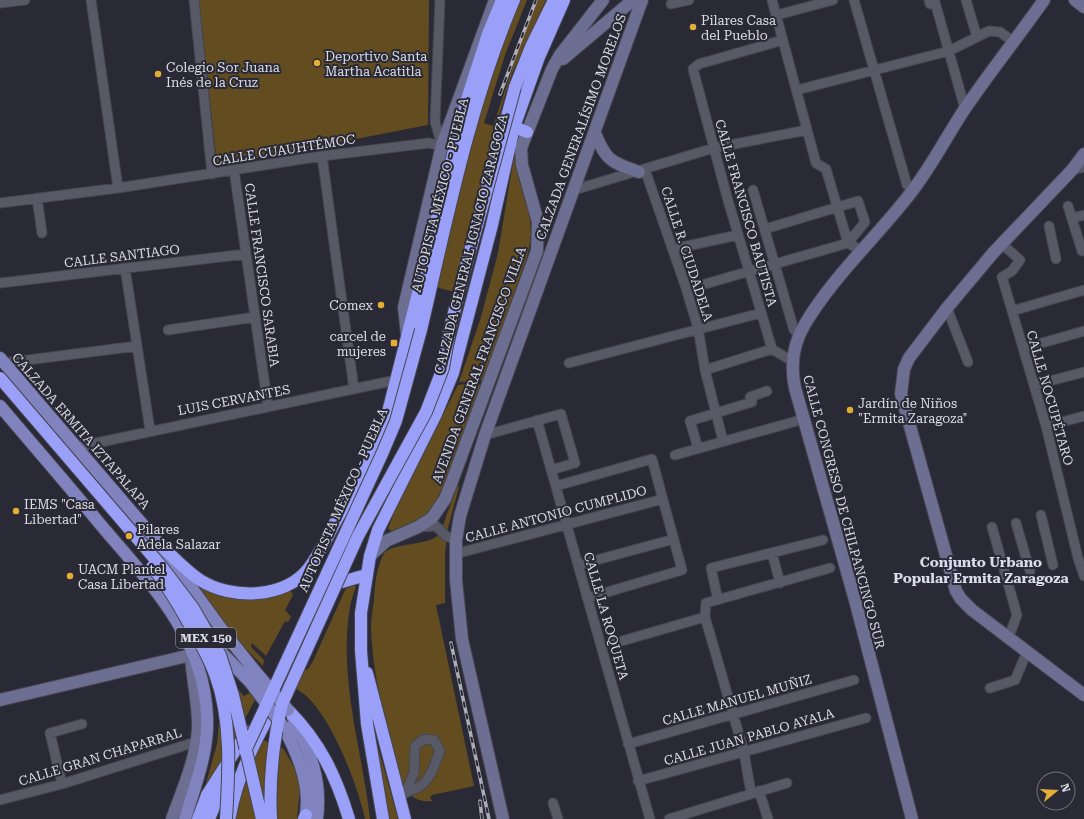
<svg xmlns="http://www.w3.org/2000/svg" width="1084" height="819" font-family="'Roboto Serif',serif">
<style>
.green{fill:#634c20}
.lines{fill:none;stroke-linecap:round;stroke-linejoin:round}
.street-casing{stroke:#454650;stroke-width:11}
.secondary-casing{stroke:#454650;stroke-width:14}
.primary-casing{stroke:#454650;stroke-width:14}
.highway-casing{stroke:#454650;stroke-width:14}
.street{stroke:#585967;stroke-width:9}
.secondary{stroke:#6c6e92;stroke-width:12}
.primary{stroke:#8083bd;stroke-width:12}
.highway{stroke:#9a9ff7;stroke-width:12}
.rail-casing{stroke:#acadb6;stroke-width:3.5}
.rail{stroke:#292a36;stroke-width:2;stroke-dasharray:6;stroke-linecap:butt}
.primary-bridge-casing{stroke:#454650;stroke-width:14;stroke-linecap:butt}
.highway-bridge-casing{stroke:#454650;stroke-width:14;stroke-linecap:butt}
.primary-bridge{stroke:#8083bd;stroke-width:12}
.highway-bridge{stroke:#9a9ff7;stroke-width:12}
.poi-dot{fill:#e4ad35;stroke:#292a36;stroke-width:1.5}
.labels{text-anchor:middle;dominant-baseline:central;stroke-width:4;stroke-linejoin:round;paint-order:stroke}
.shield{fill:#292a36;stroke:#a5a6af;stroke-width:1}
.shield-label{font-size:12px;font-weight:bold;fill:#dadbe3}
.poi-label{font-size:13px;fill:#dadbe3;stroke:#292a36;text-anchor:start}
.street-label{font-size:13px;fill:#dadbe3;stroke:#292a36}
.neighbourhood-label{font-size:14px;font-weight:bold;fill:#dadced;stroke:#292a36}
</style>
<rect width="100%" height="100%" fill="#292a36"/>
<path class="green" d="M199,0H429L428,125L217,166Z
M520,0H527L505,55L484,123L493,126L518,51L538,0H546L512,74L504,98L482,180L492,183L465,295L425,284L496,62Z
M515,150L530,219L531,235L528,254L482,383L478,374L481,367L474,365L471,371L474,372L477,381L459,382L481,317L498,253Z
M475,383L481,385C470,415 446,496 425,515C417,522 403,526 392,531L388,529L395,510L458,385Z
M457,486L459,487L448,528L445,553V603L436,605L474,786L432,795L430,798L433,801C422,803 411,798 404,789C398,781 395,759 393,749C382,708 372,669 371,627C371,618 373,608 374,600C375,584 376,570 383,555C389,542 427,547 440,534Z
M191,579L209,590L290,589L293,595L285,610L291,617L288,622L285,621L266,656L252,643L251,647L264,660L263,666L239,642Z
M353,586H356C354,593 351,600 350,607C338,678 362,749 370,819H365C358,786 327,701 294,688L301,672L308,669L313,661L346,588Z
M181,618L215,664L244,696L251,692L256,698L201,801L217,744L219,723L218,703L205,660L201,659Z
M371,722L398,819H389Z
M263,740L283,748L297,772L300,788L297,819H235L240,790Z"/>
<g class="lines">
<g class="street-casing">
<path id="street" d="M91,0L118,188
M194,0L212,174
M440,0L435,122L442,145
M772,0L816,163L826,169L848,243L862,251
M854,0L907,185
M929,0L930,4L935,2L965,109
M966,0L977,37
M0,3L25,0
M671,4L689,0
M777,15L833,0
M783,40L699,64L693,69L727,197L772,349L792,361
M797,90L949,51L989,31L1000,32L1014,42
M322,156L354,389
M234,170L268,407
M645,170L685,285L698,328L705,370L723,441
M1072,170L1084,167
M574,190L714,148L807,130
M753,190L794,330L800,335
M37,198L42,233
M0,203L118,188L322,156L429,143L454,149
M1068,206L1082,251
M1072,218L1084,215
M1049,226L1056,259
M1002,244L1020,260L1012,271L1002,277L1046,426L1078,558L1084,576
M673,249L738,235
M125,268L150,430
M0,283L246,254
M705,284L848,243L865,222L858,201L765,229
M947,308L968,362
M1012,311L1084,290
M168,330L255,317
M1024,348L1084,331
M4,363L137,346
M569,363L761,313
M705,370L772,349
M1034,385L1084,372
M537,420L650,819
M1046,426L1084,416
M485,435L561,414L575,463L551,470
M77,447L396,380
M698,448L690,421L752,402L750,397L767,391
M675,455L804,419
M556,486L652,459L682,570L587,598
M1041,515L1053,565
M1016,523L1030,571
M420,527L436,526L446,536L456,540
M992,527L1017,615L1011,631L1007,637
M772,553L780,583
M455,554L663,499
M578,565L674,539
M718,600L711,568L823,540
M615,643L705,617
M990,688L1015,680L1027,652
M628,744L854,680
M638,781L866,718
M62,784L50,733L82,724
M759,791L768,819
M751,793L744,752L705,617L706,603L830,568
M400,797C406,791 412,791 419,787C431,780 435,763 440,751L434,740L424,739L415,746L414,773L406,791
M0,800L62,784L202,740
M553,803L558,819
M669,819L787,783"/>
</g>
<g class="secondary-casing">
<path id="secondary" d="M1075,0L1084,7
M563,59L633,0
M595,133C606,161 611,162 639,172
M1084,154L1072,170L993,253L947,308L909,358L904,369L901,394L956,591L961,599L972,610L1084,695
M407,335L404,307L442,145L495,0
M370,556L386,541L418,527L432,518L445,499L451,484L537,251L538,222L522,165L521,148L552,69L560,55L603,0
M0,700L191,655
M172,819C182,791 196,760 198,729C199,705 192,680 191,655L194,654
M503,819L462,639L456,580V540L460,516L485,435L642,0
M912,819L855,600L795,388C790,365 793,344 805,324C834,275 879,235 913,190C932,165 947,136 964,110C989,73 1018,37 1044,0"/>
</g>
<g class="primary-casing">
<path id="primary" d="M0,358L161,546L223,631L259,676
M0,406C33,445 67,484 100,524C148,581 204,636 207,716C209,751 195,786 185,819
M216,647L250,682
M293,720C311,752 322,781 317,819
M283,726C298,755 312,786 305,819"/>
</g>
<g class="highway-casing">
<path id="highway" d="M515,87L531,47L554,0
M514,127L527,132
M421,330C447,219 469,106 514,0
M351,516L357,490L385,424L467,99L488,34L502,0
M161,546C174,557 186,571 200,580C231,600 285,599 309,568C327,544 335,515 355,492
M342,582L366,575
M367,673L405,819
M277,695L290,673L316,610
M288,710C320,742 336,776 349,819
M230,816C238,770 261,730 283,690
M198,819L207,795L247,732
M209,819L218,797L230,776
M304,819L306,815
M383,819L367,724L361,651V613L370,556L378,530L436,414L453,373L492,225L514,127L539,57L564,0"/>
</g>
<use href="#street" class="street"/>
<use href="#secondary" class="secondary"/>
<use href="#primary" class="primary"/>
<use href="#highway" class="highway"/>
<g class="rail-casing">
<path id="rail" d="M500,94L536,0
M451,643L489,819
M480,801L482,819"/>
</g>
<use href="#rail" class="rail"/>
<g class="primary-bridge-casing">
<path id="primary-bridge" d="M259,676L288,710
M250,682L283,726"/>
</g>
<g class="highway-bridge-casing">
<path id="highway-bridge" d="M0,378L161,566L193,608L220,655L233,695L262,819
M152,567C166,583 177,602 187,620C198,638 208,655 215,674C232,720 229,771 226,819
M245,751L382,454L396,421L421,330
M271,819C269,780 273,742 282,704L358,536L426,412L443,368L450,328L467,262L515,87"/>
</g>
<use href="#primary-bridge" class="primary-bridge"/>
<use href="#highway-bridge" class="highway-bridge"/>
</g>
<g class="poi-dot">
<circle cx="693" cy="27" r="4"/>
<circle cx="317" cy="63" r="4"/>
<circle cx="158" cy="74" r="4"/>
<circle cx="381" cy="305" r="4"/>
<rect x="390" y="339" width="8" height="8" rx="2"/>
<circle cx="850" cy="410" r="4"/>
<circle cx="16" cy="511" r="4"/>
<circle cx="129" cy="536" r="4"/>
<circle cx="70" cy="576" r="4"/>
</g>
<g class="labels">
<rect class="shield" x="176" y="628" width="60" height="20" rx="3"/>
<g class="shield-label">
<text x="206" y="638">MEX 150</text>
</g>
<g class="poi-label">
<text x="701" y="20">Pilares Casa<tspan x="701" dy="15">del Pueblo</tspan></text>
<text x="325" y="56">Deportivo Santa<tspan x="325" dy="15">Martha Acatitla</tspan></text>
<text x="166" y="67">Colegio Sor Juana<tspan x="166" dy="15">Inés de la Cruz</tspan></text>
<text x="373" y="305" text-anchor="end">Comex</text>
<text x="386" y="336" text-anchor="end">carcel de<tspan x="386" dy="15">mujeres</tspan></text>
<text x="858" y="403">Jardín de Niños<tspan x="858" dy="15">"Ermita Zaragoza"</tspan></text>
<text x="24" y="504">IEMS "Casa<tspan x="24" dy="15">Libertad"</tspan></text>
<text x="137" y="529">Pilares<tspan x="137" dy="15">Adela Salazar</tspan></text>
<text x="78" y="569">UACM Plantel<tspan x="78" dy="15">Casa Libertad</tspan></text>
</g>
<g class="street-label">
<text transform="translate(581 127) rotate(-70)">CALZADA GENERALÍSIMO MORELOS</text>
<text transform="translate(284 150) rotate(-9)">CALLE CUAUHTÉMOC</text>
<text transform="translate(440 195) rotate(-76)">AUTOPISTA MÉXICO - PUEBLA</text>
<text transform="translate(746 213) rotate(74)">CALLE FRANCISCO BAUTISTA</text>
<text transform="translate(471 244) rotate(-76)">CALZADA GENERAL IGNACIO ZARAGOZA</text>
<text transform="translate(687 254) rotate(72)">CALLE R. CIUDADELA</text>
<text transform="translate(122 256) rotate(-7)">CALLE SANTIAGO</text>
<text transform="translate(262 275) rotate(82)">CALLE FRANCISCO SARABIA</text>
<text transform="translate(479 365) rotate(-70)">AVENIDA GENERAL FRANCISCO VILLA</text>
<text transform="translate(1050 398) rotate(74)">CALLE NOCUPÉTARO</text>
<text transform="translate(234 400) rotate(-11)">LUIS CERVANTES</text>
<text transform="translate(81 431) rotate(49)">CALZADA ERMITA IZTAPALAPA</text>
<text transform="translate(343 500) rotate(-66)">AUTOPISTA MÉXICO - PUEBLA</text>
<text transform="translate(844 512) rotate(75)">CALLE CONGRESO DE CHILPANCINGO SUR</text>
<text transform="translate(556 514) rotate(-15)">CALLE ANTONIO CUMPLIDO</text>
<text transform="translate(606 616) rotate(74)">CALLE LA ROQUETA</text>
<text transform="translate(737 700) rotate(-16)">CALLE MANUEL MUÑIZ</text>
<text transform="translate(749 737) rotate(-16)">CALLE JUAN PABLO AYALA</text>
<text transform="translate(100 757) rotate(-17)">CALLE GRAN CHAPARRAL</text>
</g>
<g class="neighbourhood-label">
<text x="981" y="562">Conjunto Urbano<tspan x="981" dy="16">Popular Ermita Zaragoza</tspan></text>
</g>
</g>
<g transform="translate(1056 791) rotate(72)"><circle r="19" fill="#292a36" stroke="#70717b"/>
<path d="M0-3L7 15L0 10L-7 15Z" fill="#e4ad35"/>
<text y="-6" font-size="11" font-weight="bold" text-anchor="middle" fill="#dadbe3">N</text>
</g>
</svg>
